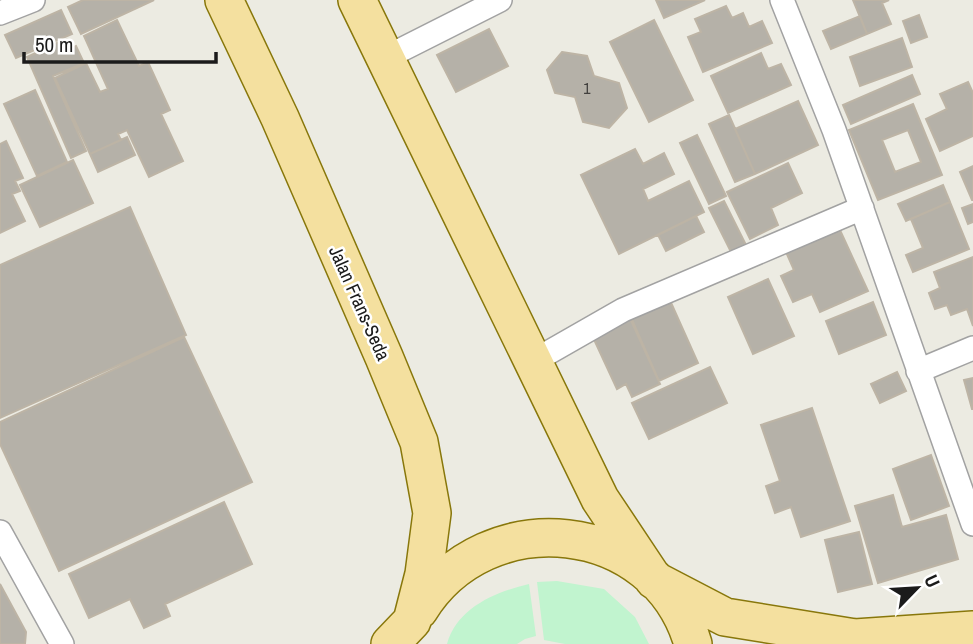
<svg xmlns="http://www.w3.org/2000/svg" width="973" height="644" font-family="'Archivo Narrow',sans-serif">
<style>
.park{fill:#c1f4cf}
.building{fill:#b5b1a8;stroke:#bdb4a5;stroke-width:2;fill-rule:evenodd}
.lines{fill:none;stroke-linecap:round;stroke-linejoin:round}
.minor-casing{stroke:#a2a2a2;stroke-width:26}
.primary-casing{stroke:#88770b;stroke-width:40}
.minor{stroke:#fff;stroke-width:23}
.primary{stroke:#f4e09f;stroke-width:37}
.labels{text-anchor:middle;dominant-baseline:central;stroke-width:5;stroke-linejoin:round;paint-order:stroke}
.number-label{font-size:16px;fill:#42403e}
.street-label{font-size:19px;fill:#1b1b1b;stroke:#fff}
</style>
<rect width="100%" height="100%" fill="#ecebe2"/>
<path class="park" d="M557,581L604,589L635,617L649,644H565L544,640L537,582Z
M529,584L536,636L525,639L517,644H447C457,608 495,592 529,584Z"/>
<path class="building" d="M83,0H154L81,34L68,7Z
M656,0H705L664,18Z
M853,0H889L882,3L891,24L867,34Z
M726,6L732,18L743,13L749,27L762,21L772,43L703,72L688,37L701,32L695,19Z
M61,10L72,34L16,58L5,35Z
M919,15L927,37L911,43L903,21Z
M860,16L867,34L831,49L823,31Z
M117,20L139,66L148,62L170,110L161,114L183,161L149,177L127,130L118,134L121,140L90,154L55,78L86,63L100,92L108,89L84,36Z
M654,20L693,100L649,122L610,42Z
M489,29L508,66L456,92L437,55Z
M902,38L912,67L860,86L850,57Z
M61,41L65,51L76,46L84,63L53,76L86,151L71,158L27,57Z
M562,52L587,56L594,76L619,83L627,108L609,128L583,122L575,97L555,93L547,70Z
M761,53L768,69L781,64L791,85L728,113L711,76Z
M912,75L920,94L851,124L843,105Z
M968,82L973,93V136L940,151L926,119L947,109L940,94Z
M35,90L67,162L37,176L4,104Z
M798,101L818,145L755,174L735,129Z
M913,104L942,175L878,200L849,130ZM908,130L921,162L895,172L882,140Z
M729,115L755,174L735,182L709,124Z
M697,135L726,196L709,204L680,143Z
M127,137L135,155L98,172L90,154Z
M6,141L23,178L15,181L20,191L12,194L25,221L0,233V144Z
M635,149L643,164L664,153L674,174L643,189L648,201L689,181L704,212L619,254L581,175Z
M73,160L93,203L40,227L20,185Z
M788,163L802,193L771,208L778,225L750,239L727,192Z
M973,166V200H972L960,172Z
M943,185L950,202L906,221L898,204Z
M724,201L746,245L731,252L709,208Z
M950,202L969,249L913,272L906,255L923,248L911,219Z
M973,204V222L968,224L962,208Z
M130,207L186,335L0,418V265Z
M696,216L704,232L666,251L658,235Z
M839,228L868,291L820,312L812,294L793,302L781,276L794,270L786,252Z
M973,257V326L967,309L951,315L947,305L935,309L929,293L940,288L934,272Z
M768,279L794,336L753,354L728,297Z
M668,296L698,363L659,381L629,313Z
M873,302L886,335L839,354L826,321Z
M629,316L660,384L632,397L626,384L617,389L591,333Z
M184,337L252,482L59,571L0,444V422Z
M710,367L727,403L649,439L632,403Z
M897,372L906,391L880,403L871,384Z
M973,378V409H972L964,380Z
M812,408L850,521L801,537L791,507L775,513L766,486L780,481L761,425Z
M931,455L949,506L911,520L893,469Z
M893,495L902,527L946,515L958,559L878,583L855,506Z
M224,502L252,564L165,604L170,616L144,628L130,599L89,618L69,574Z
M859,532L872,584L838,592L825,540Z
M0,584L26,632L25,644H0Z"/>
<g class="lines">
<g class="minor-casing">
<path id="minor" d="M782,0L834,130L973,524
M0,13L33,0
M385,58L500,0
M532,362L623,310L862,208
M918,371L973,348
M0,532L62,644"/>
</g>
<g class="primary-casing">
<path id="primary" d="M224,0L280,118L384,357L419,442L432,513L424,574L412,621L390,644
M357,0L600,499L654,580L725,617L855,638L973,630
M419,610C486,501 657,518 693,644"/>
</g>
<use href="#minor" class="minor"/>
<use href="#primary" class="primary"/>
</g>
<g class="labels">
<g class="number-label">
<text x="587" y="88">1</text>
</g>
<g class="street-label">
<text transform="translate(360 303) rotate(66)">Jalan Frans-Seda</text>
</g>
</g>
<g transform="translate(917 588) rotate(65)" stroke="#ffffff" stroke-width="5" paint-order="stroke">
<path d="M0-5L12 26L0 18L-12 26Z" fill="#1b1b1b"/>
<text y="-10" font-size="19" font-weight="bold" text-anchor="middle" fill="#1b1b1b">U</text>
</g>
<path d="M24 52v10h192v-10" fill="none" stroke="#1b1b1b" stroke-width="3.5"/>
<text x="35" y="52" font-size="21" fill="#1b1b1b" stroke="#ffffff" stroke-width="5" paint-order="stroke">50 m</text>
</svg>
